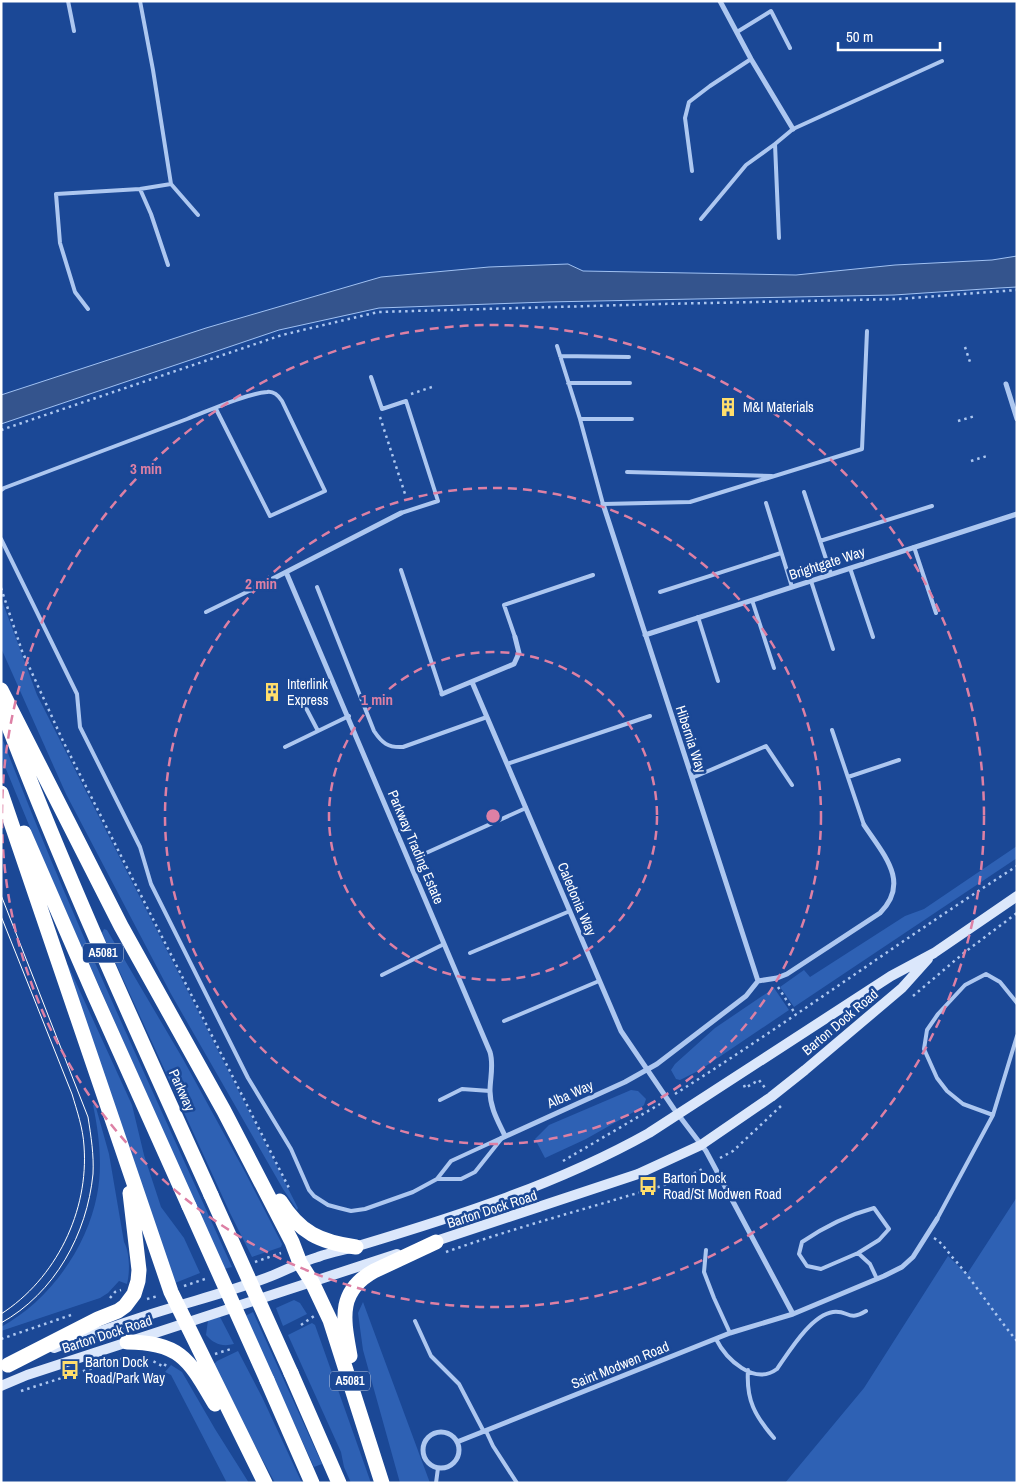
<svg xmlns="http://www.w3.org/2000/svg" width="1018" height="1484" font-family="'Archivo Narrow',sans-serif">
<style>
.green{fill:#2e61b4}
.water{fill:#34548d;stroke:#a0c1f2}
.lines{fill:none;stroke-linecap:round;stroke-linejoin:round}
.path{stroke:#adc7f0;stroke-width:2.5;stroke-dasharray:2.5 4;stroke-linecap:butt}
.lane{stroke:#adc7f0;stroke-width:4}
.street{stroke:#adc7f0;stroke-width:5}
.secondary{stroke:#dbe7fb;stroke-width:10}
.highway{stroke:#fff;stroke-width:15}
.tram{stroke:#fff;stroke-width:1}
.highway-bridge{stroke:#fff;stroke-width:15}
.ring{fill:none;stroke:#dd80a5;stroke-width:2.5;stroke-dasharray:9 6}
.labels{text-anchor:middle;dominant-baseline:central;stroke-width:5;stroke-linejoin:round;paint-order:stroke}
.shield{fill:#1b4896;stroke:#bbc8e0;stroke-width:1}
.shield-label{font-size:12px;font-weight:bold;fill:#fff}
.poi-label{font-size:14px;fill:#fff;stroke:#1b4896;text-anchor:start}
.street-label{font-size:14px;fill:#fff;stroke:#1b4896}
.centre{fill:#dd80a5;stroke:#1b4896;stroke-width:2.5}
.ring-label{font-size:15px;text-anchor:middle;font-weight:bold;fill:#dd80a5;stroke:#1b4896;stroke-width:5;stroke-linejoin:round;paint-order:stroke}
</style>
<rect width="100%" height="100%" fill="#1b4896"/>
<path class="green" d="M1,598L37,695L298,1208L297,1210L283,1189L171,994L66,794L1,648Z
M1,735C70,916 153,1091 232,1267L224,1269L45,864L1,757Z
M1017,846V858L794,1007L780,987L804,970L810,977L905,916L924,909Z
M104,929L107,930L183,1059L245,1172L282,1244L281,1247L252,1257L230,1213L102,933Z
M68,965L132,1105L144,1155L161,1207L184,1238L200,1273L175,1283L63,967Z
M774,988L789,1010L700,1070L680,1080L676,1079L671,1070L675,1064L715,1028Z
M631,1090L638,1091L646,1099L644,1105L639,1109L586,1139L545,1158L535,1139L549,1125Z
M95,1104L109,1154L124,1242C130,1253 130,1272 127,1284L119,1281L108,1293L100,1298L1,1331V1327C49,1301 87,1248 97,1195C103,1165 99,1134 93,1105Z
M1017,1197V1483H785L864,1388L948,1256L967,1274Z
M294,1300L300,1303L307,1314L283,1326L276,1308Z
M363,1302L430,1483H400L363,1350L358,1313Z
M253,1312L322,1464L314,1467L245,1316Z
M220,1317L234,1344C222,1347 214,1344 206,1335L208,1320Z
M312,1323L315,1325L371,1483H351L344,1467L341,1452L288,1335Z
M238,1351L262,1397L302,1483H275L212,1366L217,1361Z
M171,1365L182,1372L215,1429L249,1483H227L171,1375L165,1372Z"/>
<path class="water" d="M1017,256V287L999,288L894,295L547,302L379,308L279,330L1,424V395L206,328L381,277L489,267L568,264L583,271L796,275L895,265L992,260Z"/>
<g class="lines">
<path class="path" d="M965,347L971,365
M411,394L435,386
M380,417L406,497
M958,421L975,416
M1,430L282,335L378,312L661,304L898,299L1017,290
M971,461L987,456
M1,588L22,651L63,741L290,1190
M778,987L796,1015
M913,996L965,952L1017,913
M744,1085L745,1088L759,1080L765,1088
M675,1094C791,1021 901,940 1017,866
M720,1158L733,1151L782,1105
M563,1161L660,1104
M934,1238C944,1244 947,1252 955,1260C977,1286 995,1315 1017,1341
M446,1252C500,1233 556,1217 611,1201C642,1191 677,1184 704,1168
M255,1262L281,1253
M184,1286L208,1278
M110,1298L115,1292L121,1290
M147,1299L158,1296
M301,1325L314,1316
M1,1339L74,1314
M215,1354L231,1349
M141,1358L151,1360L164,1367L167,1362
M21,1391L121,1359L131,1358"/>
<path class="lane" d="M68,1L74,31
M737,32L771,11L790,48
M692,171L685,118L689,102L710,86L751,59
M171,184L198,215
M140,189L151,214L168,265
M701,219L746,165L775,144
M779,238L775,144L793,129L942,61
M88,309L75,292L60,243L56,194L140,189L171,184L153,70L140,1
M557,346L580,419L603,504L690,502L862,449L867,331
M560,356L629,357
M371,377L382,409L406,401L438,501L401,513
M568,383H630
M580,419H632
M627,472L772,476
M1,490L4,488C65,465 126,442 187,419C208,411 245,394 267,392C274,391 278,395 282,401L325,491L270,516L216,409
M804,492L831,574
M766,503L792,587
M1,539L77,694L80,727L140,847L151,884L248,1078L291,1149L309,1190L314,1196L328,1205L339,1208L351,1211L365,1209L413,1192L437,1179H461L475,1172L502,1138
M820,541L932,506
M914,547L936,613
M850,568L873,637
M401,570L442,694
M811,581L833,649
M317,587L374,731C382,743 388,748 403,747L487,717
M660,592L781,553
M752,600L774,668
M206,612L251,590
M698,617L718,681
M515,637L504,605L593,575
M306,708L318,731
M832,730L864,825
M285,747L349,716
M507,764L650,716
M848,777L899,760
M692,778L766,746L792,785
M426,853L526,808
M470,953L570,911
M382,975L444,944
M504,1021L599,981
M440,1100L462,1089L490,1091
M993,1115L963,1104L947,1091L937,1078L924,1049L927,1030L938,1014L965,985L986,974L1000,982L1017,1003
M437,1179L451,1161L501,1138
M874,1208L889,1229L879,1240L858,1253L821,1269L807,1266L799,1254L802,1242C824,1227 848,1215 874,1208Z
M937,1219L993,1115L1017,1036
M706,1250L704,1272L714,1298L730,1333
M858,1253L870,1264L877,1279
M415,1321L431,1356L459,1384L484,1432
M716,1339C726,1359 754,1386 777,1369C789,1352 811,1315 833,1312C849,1310 848,1322 866,1311
M748,1370C746,1400 755,1416 774,1438
M486,1431L493,1446L517,1483
M436,1483L438,1468"/>
<path class="street" d="M720,1L751,59L793,129
M1006,384L1017,419
M603,504L758,981
M286,572L490,1052C494,1065 490,1078 490,1091C490,1108 498,1121 505,1136
M251,590L401,513
M645,635L1017,514
M472,682L621,1031L674,1109L706,1151L793,1314
M442,694L514,664L519,653L515,637
M502,1138L625,1082L657,1064L746,996L758,981L777,978L787,974L880,913C911,882 883,854 864,825
M423 1450a18 18 0 1 1 36 0a18 18 0 1 1-36 0Z
M457,1442L730,1333L793,1314L884,1276L902,1267L913,1257L937,1219"/>
<path class="secondary" d="M430,1243L638,1174L701,1145L771,1097L805,1070L902,988L928,959
M54,1348C90,1335 125,1322 161,1311C196,1300 232,1291 266,1278C283,1272 300,1262 318,1257C331,1252 345,1250 358,1246C458,1216 558,1184 649,1133L891,976L934,953L1017,896
M1,1386L27,1375L397,1254"/>
<path class="highway" d="M1,690L121,926L224,1111L292,1242L300,1263L312,1282L330,1320L382,1483
M4,714C66,877 139,1036 211,1195
M1,793L171,1292L265,1483
M24,833L94,994L189,1206
M280,1201C300,1233 320,1242 356,1247
M127,1342C182,1342 190,1362 215,1404
M350,1356C344,1321 336,1292 374,1271L436,1242
M8,1365L98,1319L118,1311L125,1306L134,1294L138,1281L139,1270L130,1193
M291,1373L339,1483
M267,1380L312,1483"/>
<path class="tram" d="M1,895L88,1117C91,1136 94,1155 93,1174C87,1234 55,1293 1,1323
M1,916L72,1094C77,1111 83,1128 84,1146C89,1211 56,1279 1,1314"/>
<path class="highway-bridge" d="M211,1195L291,1373
M189,1206L267,1380"/>
</g>
<g class="ring">
<circle cx="493" cy="816" r="164"/>
<circle cx="493" cy="816" r="328"/>
<circle cx="493" cy="816" r="491"/>
</g>
<defs>
<g id="building-bare" transform="scale(1.5)"><path d="M-4-6H4V6H1V3H-1V6H-4ZM-2.5-4.3h1.7v1.8h-1.7ZM.8-4.3h1.7v1.8H.8ZM-2.5-1h1.7V.8h-1.7ZM.8-1h1.7V.8H.8Z" fill="#ffde6c" stroke="#1b4896" stroke-width="2.5" paint-order="stroke"/></g>
<g id="bus-bare" transform="scale(1.5)"><path d="M-5-6H5V4H4V6H2V4H-2V6H-4V4H-5ZM-3.5-4V0h7V-4ZM-3.5 1.2v1.5H-2V1.2ZM2 1.2v1.5H3.5V1.2Z" fill="#ffde6c" stroke="#1b4896" stroke-width="2.5" paint-order="stroke"/></g>
</defs>
<g fill-rule="evenodd">
<use href="#building-bare" x="728" y="407"/>
<use href="#building-bare" x="272" y="692"/>
<use href="#bus-bare" x="648" y="1186"/>
<use href="#bus-bare" x="70" y="1370"/>
</g>
<g class="labels">
<g class="shield">
<rect x="83" y="943.5" width="40" height="19" rx="4"/>
<rect x="330" y="1371.5" width="40" height="19" rx="4"/>
</g>
<g class="shield-label">
<text x="103" y="953">A5081</text>
<text x="350" y="1381">A5081</text>
</g>
<g class="poi-label">
<text x="743" y="407">M&amp;I Materials</text>
<text x="287" y="684">Interlink<tspan x="287" dy="16">Express</tspan></text>
<text x="663" y="1178">Barton Dock<tspan x="663" dy="16">Road/St Modwen Road</tspan></text>
<text x="85" y="1362">Barton Dock<tspan x="85" dy="16">Road/Park Way</tspan></text>
</g>
<g class="street-label">
<text transform="translate(827 563) rotate(-18)">Brightgate Way</text>
<text transform="translate(691 739) rotate(72)">Hibernia Way</text>
<text transform="translate(416 847) rotate(67)">Parkway Trading Estate</text>
<text transform="translate(577 899) rotate(67)">Caledonia Way</text>
<text transform="translate(840 1022) rotate(-40)">Barton Dock Road</text>
<text transform="translate(182 1090) rotate(66)">Parkway</text>
<text transform="translate(570 1094) rotate(-24)">Alba Way</text>
<text transform="translate(492 1209) rotate(-18)">Barton Dock Road</text>
<text transform="translate(107 1334) rotate(-18)">Barton Dock Road</text>
<text transform="translate(620 1365) rotate(-22)">Saint Modwen Road</text>
</g>
</g>
<circle cx="493" cy="816" r="8" class="centre"/>
<g class="ring-label">
<text x="146" y="474">3 min</text>
<text x="261" y="589">2 min</text>
<text x="377" y="705">1 min</text>
</g>
<rect width="1018" height="1484" fill="none" stroke="#ffffff" stroke-width="5"/>
<path d="M838 42v8h102v-8" fill="none" stroke="#ffffff" stroke-width="2.5"/>
<text x="846" y="42" font-size="15" fill="#ffffff" stroke="#1b4896" stroke-width="4" paint-order="stroke">50 m</text>
</svg>
